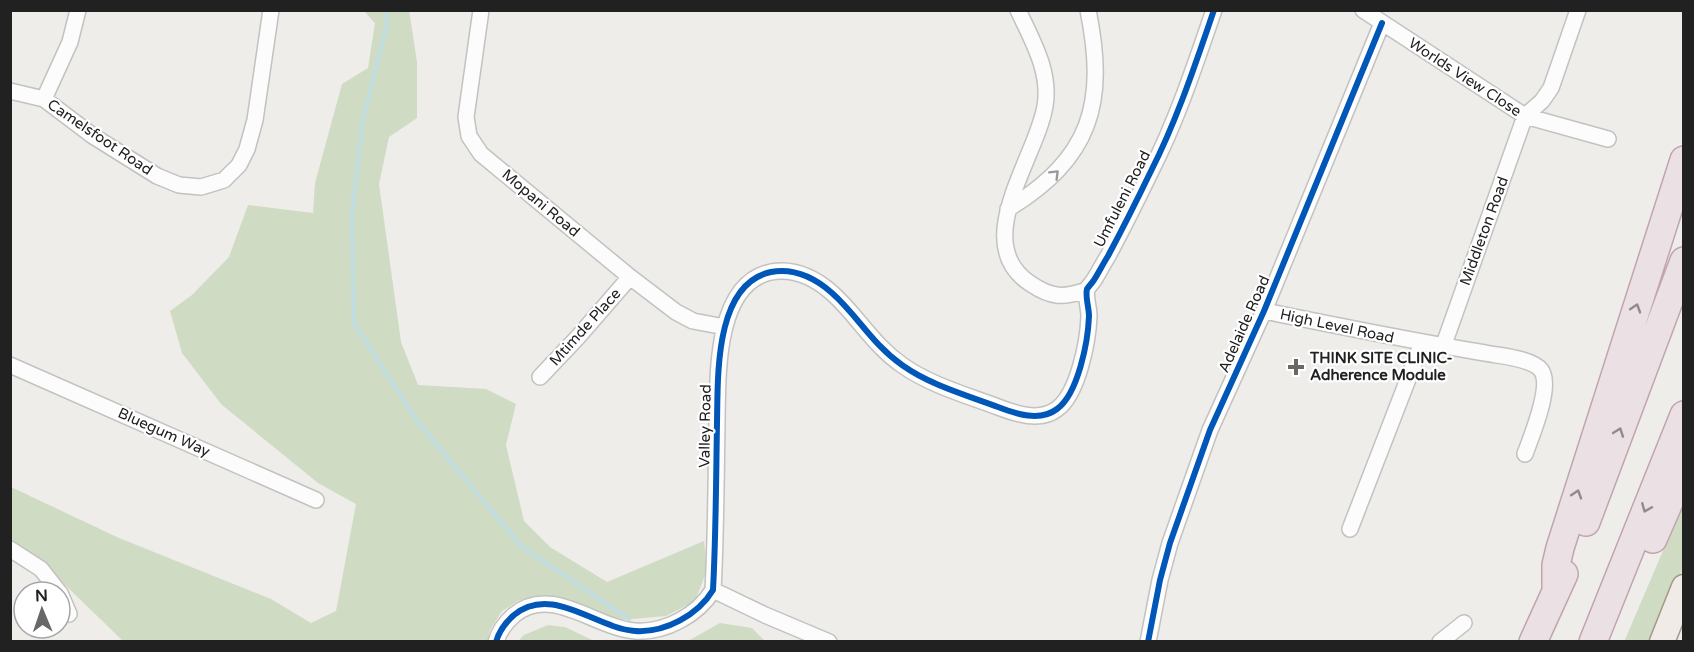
<svg xmlns="http://www.w3.org/2000/svg" width="1694" height="652" font-family="'Varela Round',sans-serif">
<style>
.forest{fill:#cfdbc2}
.lines{fill:none;stroke-linecap:round;stroke-linejoin:round}
.stream{stroke:#c2ddde;stroke-width:4.5}
.street-casing{stroke:#c2c2c0;stroke-width:18}
.primary-casing{stroke:#a39789;stroke-width:27}
.highway-casing{stroke:#c1a4b0;stroke-width:30}
.street{stroke:#fdfcfc;stroke-width:15}
.primary{stroke:#f1ebe7;stroke-width:24}
.highway{stroke:#ebe1e4;stroke-width:27}
.cycleway-casing{stroke:#fff;stroke-width:10}
.cycleway{stroke:#0057b8;stroke-width:6}
.oneway{stroke:#9a9999}
.oneway2{stroke:#908b8c}
.poi-dot{fill:#696867;stroke:#fff;stroke-width:2}
.labels{text-anchor:middle;dominant-baseline:central;stroke-width:4.5;stroke-linejoin:round;paint-order:stroke}
.street-label{font-size:15px;fill:#212121;stroke:#fff}
.poi-label{font-size:15px;font-weight:bold;fill:#212121;stroke:#fff;text-anchor:start}
</style>
<rect width="100%" height="100%" fill="#efedea"/>
<path class="forest" d="M409,10L417,62V118L389,137L379,184L401,342L418,385L486,389L516,404L506,445L524,521L550,547L607,582L704,541L707,570L695,601L666,616L620,620L556,597L537,596L518,601L502,611L490,630L488,641L124,642L31,552L11,544V487L119,538L271,599L311,623L336,611L356,504L318,483L221,404L182,353L170,311L192,295L229,257L248,205L313,213L315,183L342,84L368,68L375,23L364,11Z
M1683,504V567L1656,641L1624,642Z
M720,623L752,628L765,641H688Z
M548,625L565,627L594,641H518L524,635Z"/>
<g class="lines">
<path class="stream" d="M386,10L387,24L363,119L352,215L354,323L417,421L521,546L629,619"/>
<g class="street-casing">
<path id="street" d="M481,10L466,117L469,136L481,154L630,277L676,312L693,321L725,327
M1018,10C1032,40 1051,72 1045,106C1037,157 968,244 1031,284C1052,298 1063,298 1087,290
M1363,10L1525,116L1608,139
M10,91L44,99L93,136L157,176L179,185L201,187L224,180L239,165L247,149L255,120L271,10
M44,99L70,42L78,10
M1008,209C1091,158 1107,104 1088,10
M1264,311C1338,326 1411,341 1485,353C1499,356 1532,358 1541,370C1553,386 1531,437 1525,454
M1443,347L1525,116L1542,101L1551,88L1578,10
M10,365L316,500
M540,377L578,337L630,277
M1350,529L1422,343
M10,549L41,569L59,592
M713,590L765,615L829,642
M60,593L69,614
M496,642C499,631 506,622 514,615C552,584 595,628 635,631C665,633 698,615 713,590C716,535 716,479 717,423C718,378 714,284 771,272C794,268 815,278 832,293C857,315 872,344 902,365C930,385 966,395 998,407C1016,414 1040,422 1057,409C1078,394 1088,342 1089,316C1089,308 1085,296 1087,289C1089,286 1092,283 1094,280C1099,272 1103,264 1108,256C1123,228 1137,200 1151,171C1177,120 1195,65 1214,10
M1148,642L1160,580L1170,543L1210,430L1264,311L1382,23
M1440,642L1464,623"/>
</g>
<g class="primary-casing">
<path id="primary" d="M1662,642L1684,587"/>
</g>
<g class="highway-casing">
<path id="highway" d="M1586,522L1684,261
M1653,539L1684,468
M1556,591V565L1560,548L1684,160
M1533,642L1564,574
M1593,642L1684,415"/>
</g>
<use href="#street" class="street"/>
<use href="#primary" class="primary"/>
<use href="#highway" class="highway"/>
<g class="cycleway-casing">
<path id="cycleway" d="M496,642C499,631 506,622 514,615C552,584 595,628 635,631C665,633 698,615 713,590C716,535 716,479 717,423C718,378 714,284 771,272C794,268 815,278 832,293C857,315 872,344 902,365C930,385 966,395 998,407C1016,414 1040,422 1057,409C1078,394 1088,342 1089,316C1089,308 1085,296 1087,289C1089,286 1092,283 1094,280C1099,272 1103,264 1108,256C1123,228 1137,200 1151,171C1177,120 1195,65 1214,10
M1148,642L1160,580L1170,543L1210,430L1264,311L1382,23"/>
</g>
<use href="#cycleway" class="cycleway"/>
</g>
<defs><path id="oneway-chevron" d="M-2-3.5L2.5 0L-2 3.5" fill="none" stroke-width="1.6" stroke-linecap="round" stroke-linejoin="round" transform="scale(1.5)"/></defs>
<use class="oneway" href="#oneway-chevron" transform="translate(1055 174) rotate(-45)"/>
<g class="oneway2">
<use href="#oneway-chevron" transform="translate(1636 308) rotate(-72)"/>
<use href="#oneway-chevron" transform="translate(1619 432) rotate(-70)"/>
<use href="#oneway-chevron" transform="translate(1577 494) rotate(-72)"/>
<use href="#oneway-chevron" transform="translate(1646 508) rotate(112)"/>
</g>
<path class="poi-dot" d="M1293 358h6v6h6v6h-6v6h-6v-6h-6v-6h6z"/>
<g class="labels">
<g class="street-label">
<text transform="translate(1465 77) rotate(33)">Worlds View Close</text>
<text transform="translate(100 137) rotate(34)">Camelsfoot Road</text>
<text transform="translate(1122 199) rotate(-63)">Umfuleni Road</text>
<text transform="translate(541 203) rotate(40)">Mopani Road</text>
<text transform="translate(1484 231) rotate(-70)">Middleton Road</text>
<text transform="translate(1244 324) rotate(-66)">Adelaide Road</text>
<text transform="translate(1337 326) rotate(12)">High Level Road</text>
<text transform="translate(585 327) rotate(-48)">Mtimde Place</text>
<text transform="translate(705 426) rotate(-89)">Valley Road</text>
<text transform="translate(164 432) rotate(24)">Bluegum Way</text>
</g>
<g class="poi-label">
<text x="1310" y="358">THINK SITE CLINIC-<tspan x="1310" dy="17">Adherence Module</tspan></text>
</g>
</g>
<rect width="1694" height="652" fill="none" stroke="#212121" stroke-width="24"/>
<g transform="translate(42 610) rotate(358)"><circle r="28" fill="#ffffff" stroke="#a6a6a6" stroke-width="1.5"/>
<path d="M0-4.5L10 22L0 15L-10 22Z" fill="#696867"/>
<text y="-9" font-size="16" font-weight="bold" text-anchor="middle" fill="#212121">N</text>
</g>
</svg>
